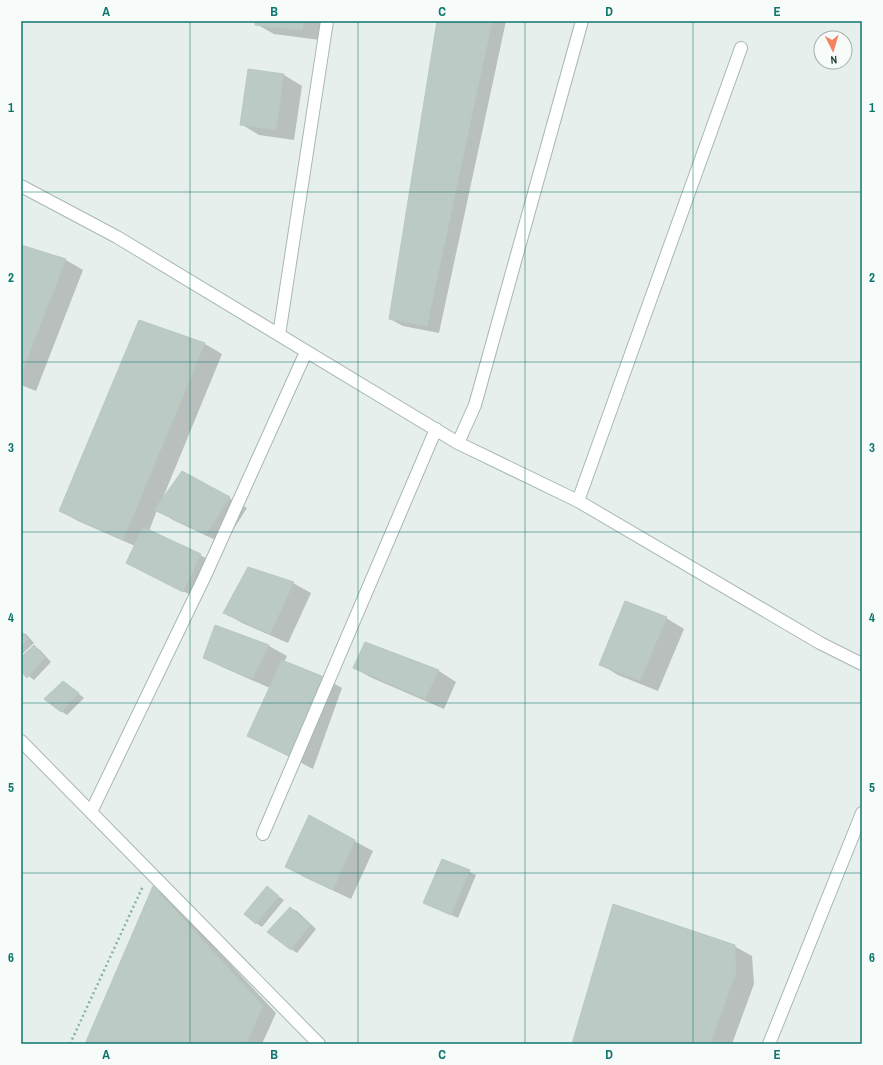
<svg xmlns="http://www.w3.org/2000/svg" width="883" height="1065" font-family="'Archivo Narrow',sans-serif">
<style>
.shadow{fill:#0003}
.building{fill:#bbcac4;stroke:#b8c9c2}
.lines{fill:none;stroke-linecap:round;stroke-linejoin:round}
.minor-casing{stroke:#a8b8b2;stroke-width:14}
.tertiary-casing{stroke:#a8b8b2;stroke-width:14}
.path{stroke:#86b3a5;stroke-width:2.5;stroke-dasharray:2 3;stroke-linecap:butt}
.minor{stroke:#fff;stroke-width:12}
.tertiary{stroke:#fff;stroke-width:12}
.grid{fill:none;stroke:#0f766e;stroke-width:1;stroke-opacity:0.55}
.neatline{fill:none;stroke:#0f766e;stroke-width:1.5}
.grid-label{font-size:13px;text-anchor:middle;font-weight:bold;fill:#0f766e}
</style>
<rect width="100%" height="100%" fill="#e6efeb"/>
<path class="shadow" d="M256,21H322L320,40L274,34L256,24Z
M438,21H506L439,333L403,326L390,319Z
M249,70L284,75L302,86L294,140L259,135L241,124Z
M21,246L66,260L83,270L36,391L21,385Z
M139,321L205,344L222,354L162,500L229,498L247,508L224,544L173,520L157,510L149,531L210,560L193,596L137,568L135,546L78,521L60,511Z
M293,583L311,593L288,643L242,623L224,612Z
M666,618L684,629L658,691L618,675L600,664Z
M216,626L269,646L287,656L284,662L324,678L342,688L313,769L249,735L270,688L222,667L204,657Z
M21,632L26,634L34,643L21,655Z
M365,643L439,671L456,682L444,709L372,678L354,668Z
M34,646L40,650L51,662L34,680L21,670V659Z
M69,686L84,698L67,715L61,711Z
M309,817L373,851L351,899L304,877L286,866Z
M443,860L476,875L458,918L425,903Z
M154,888L166,895L276,1013L262,1044H86Z
M267,888L284,900L262,927L256,923Z
M290,908L297,911L316,929L297,953L291,949Z
M734,946L752,956L754,984L732,1044H573Z"/>
<path class="building" d="M255,21H304L302,30L255,25Z
M437,21H492L427,326L389,319Z
M248,69L284,74L276,130L240,125Z
M21,245L66,259L21,375Z
M139,320L205,343L123,540L59,511Z
M182,471L230,497L206,534L154,510Z
M143,527L201,554L183,592L126,563Z
M248,567L294,582L270,634L223,613Z
M625,601L667,617L640,681L599,665Z
M215,625L269,645L252,679L203,658Z
M21,631L28,639L21,646Z
M365,642L439,670L425,699L353,668Z
M34,645L45,658L27,678L21,672V657Z
M282,660L324,677L295,759L247,736Z
M63,681L79,693L61,712L44,699Z
M309,815L355,840L333,890L285,867Z
M442,859L470,870L451,915L423,903Z
M153,886L263,1006L246,1044H85Z
M267,886L279,896L256,924L244,914Z
M613,904L735,945L736,973L710,1044H572Z
M290,907L310,925L291,950L267,932Z"/>
<g class="lines">
<g class="minor-casing">
<path id="minor" d="M21,186L117,237L458,443L578,501L820,643L862,664
M279,335L327,21
M458,443L475,405L582,21
M578,501L741,48
M91,812L204,578L306,352
M263,834L436,429
M769,1044L862,813"/>
</g>
<g class="tertiary-casing">
<path id="tertiary" d="M21,741L319,1044"/>
</g>
<path class="path" d="M70,1044L143,886"/>
<use href="#minor" class="minor"/>
<use href="#tertiary" class="tertiary"/>
</g>
<path class="grid" d="M190,21V1044M358,21V1044M525,21V1044M693,21V1044M21,192H862M21,362H862M21,532H862M21,703H862M21,873H862"/>
<rect width="883" height="1065" fill="none" stroke="#f7fbf9" stroke-width="44"/>
<g transform="translate(833 50) rotate(175)"><circle r="19" fill="#f7fbf9" stroke="#a3b1ad"/>
<path d="M0-3L7 15L0 10L-7 15Z" fill="#f4845f"/>
<text y="-6" font-size="11" font-weight="bold" text-anchor="middle" fill="#24423a">N</text>
</g>
<rect x="22" y="22" width="839" height="1021" class="neatline"/>
<g class="grid-label">
<text x="106" y="16">A</text>
<text x="274" y="16">B</text>
<text x="442" y="16">C</text>
<text x="609" y="16">D</text>
<text x="777" y="16">E</text>
<text x="11" y="112">1</text>
<text x="872" y="112">1</text>
<text x="11" y="282">2</text>
<text x="872" y="282">2</text>
<text x="11" y="452">3</text>
<text x="872" y="452">3</text>
<text x="11" y="622">4</text>
<text x="872" y="622">4</text>
<text x="11" y="792">5</text>
<text x="872" y="792">5</text>
<text x="11" y="962">6</text>
<text x="872" y="962">6</text>
<text x="106" y="1059">A</text>
<text x="274" y="1059">B</text>
<text x="442" y="1059">C</text>
<text x="609" y="1059">D</text>
<text x="777" y="1059">E</text>
</g>
</svg>
